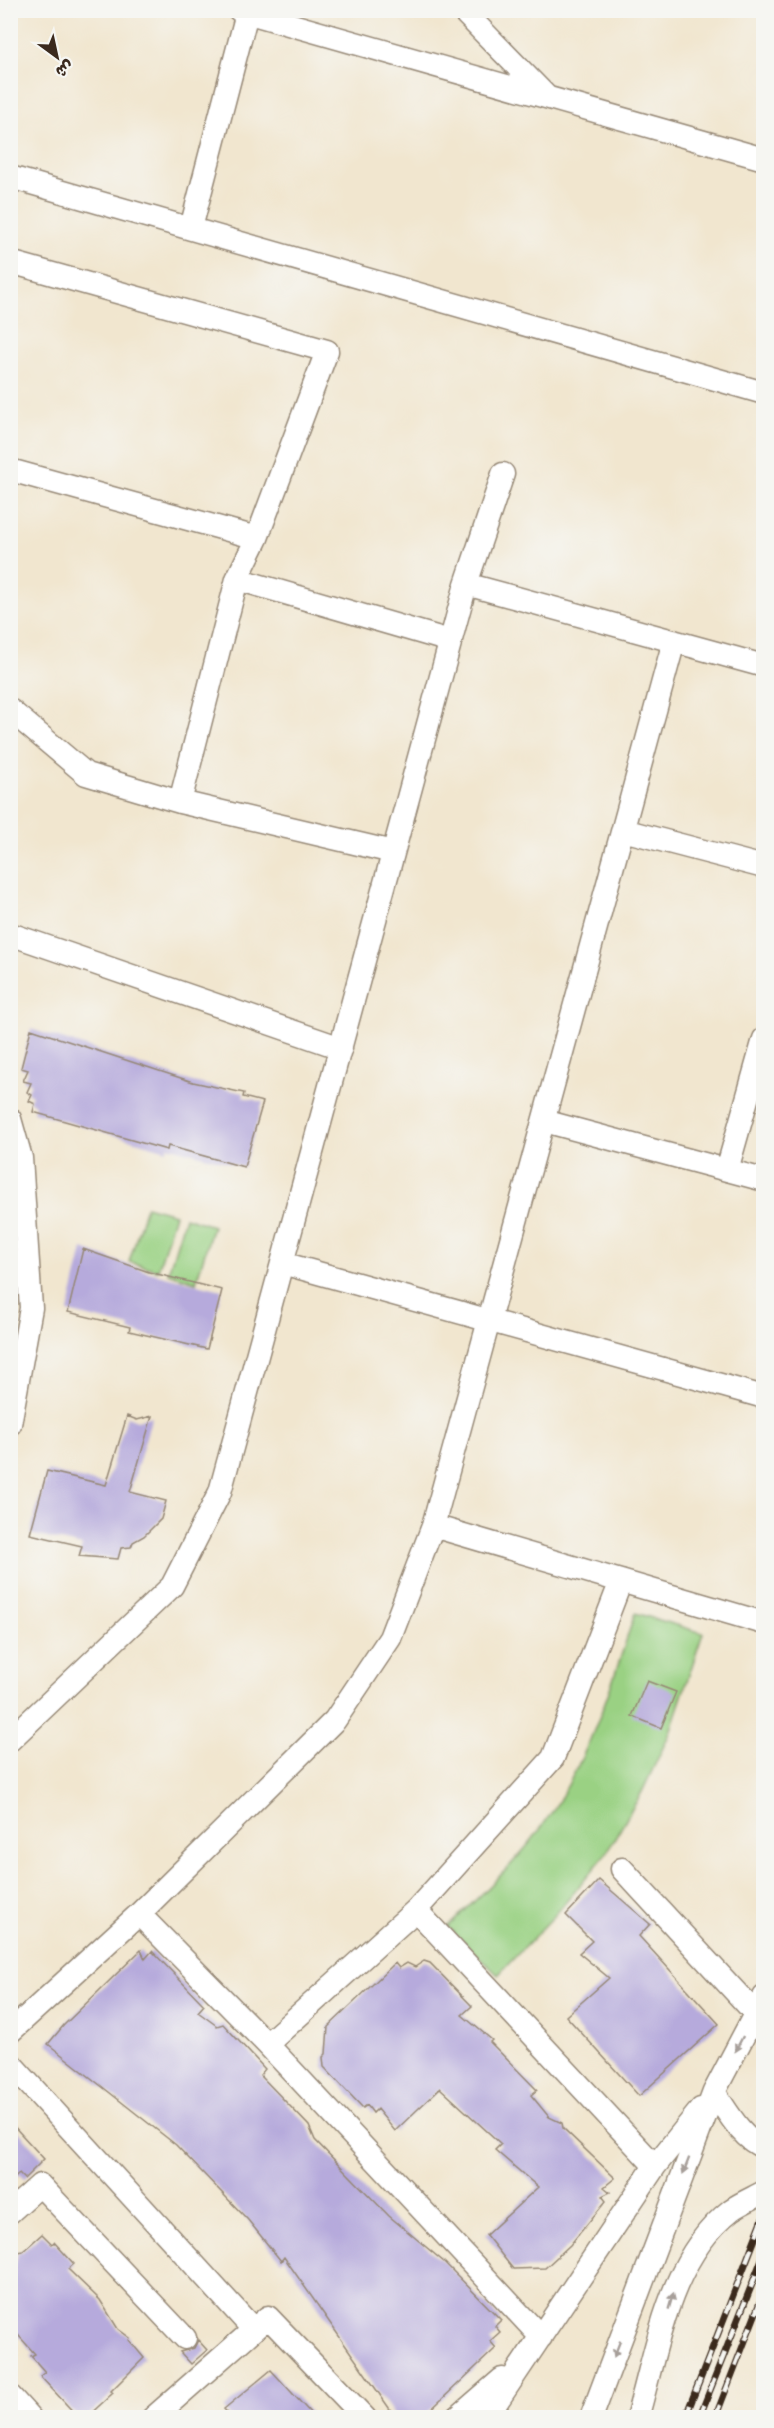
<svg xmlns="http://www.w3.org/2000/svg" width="774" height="2428" font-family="Mynerve,'Playpen Sans Arabic',sans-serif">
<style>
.green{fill:#9ad183;stroke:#6a7e50;stroke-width:1.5}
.building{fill:#b6aadc}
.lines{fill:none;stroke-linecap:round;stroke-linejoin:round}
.minor-casing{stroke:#968876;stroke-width:25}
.minor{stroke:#fff;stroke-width:22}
.rail-casing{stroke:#3b2a1e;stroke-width:7}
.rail{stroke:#f6f6f2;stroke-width:4.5;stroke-dasharray:14;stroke-linecap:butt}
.oneway{fill:#a79f9a}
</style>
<rect width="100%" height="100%" fill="#f6f6f2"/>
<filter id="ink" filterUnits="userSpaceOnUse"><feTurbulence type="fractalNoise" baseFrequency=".0167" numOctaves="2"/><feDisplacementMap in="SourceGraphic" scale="12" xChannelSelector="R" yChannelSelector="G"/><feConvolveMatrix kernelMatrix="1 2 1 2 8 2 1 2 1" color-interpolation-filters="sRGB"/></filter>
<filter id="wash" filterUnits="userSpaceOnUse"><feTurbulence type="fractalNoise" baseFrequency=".008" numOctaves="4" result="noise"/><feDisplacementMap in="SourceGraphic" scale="24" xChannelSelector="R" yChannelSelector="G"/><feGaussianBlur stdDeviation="1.35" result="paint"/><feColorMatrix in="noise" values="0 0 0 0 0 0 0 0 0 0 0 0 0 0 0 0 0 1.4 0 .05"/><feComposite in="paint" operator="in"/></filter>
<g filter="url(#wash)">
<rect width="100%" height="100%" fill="#f1e6cf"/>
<path class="green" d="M146,1206L175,1214L158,1270L129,1262Z
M185,1217L213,1226L196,1282L168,1273Z
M635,1613L703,1633L669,1735L642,1792L606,1854L556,1914L498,1975L448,1927C473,1902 500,1878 522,1852C581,1784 608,1697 635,1613Z"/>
<g id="blocks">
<path class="building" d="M31,1029L193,1082L244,1093L243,1097L263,1102L244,1167L168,1146L167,1150L33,1112L35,1104L29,1101L32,1095L27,1092L31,1083L23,1081L28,1070L21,1068Z
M83,1249L149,1272L222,1290L207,1349L129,1331L130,1327L68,1312Z
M127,1416L137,1420L152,1416L130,1492L166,1501L161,1519L144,1536L133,1542L131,1547L121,1548L118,1559L79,1556L82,1546L30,1534L47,1471L106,1485Z
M647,1681L676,1692L661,1728L632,1716Z
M599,1880L650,1924L639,1936L719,2024L639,2096L566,2016L609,1978L579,1953L592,1941L566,1915Z
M141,1950L145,1959L152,1951L204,2005L198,2012L217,2026L223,2024L265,2069L260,2075L309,2126L315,2140L389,2216L444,2262L501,2320L495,2326L500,2332L490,2341L496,2348L422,2418H396L284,2257L281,2261L248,2220L176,2145L48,2044L64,2025Z
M424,1961L430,1963L472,2006L462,2015L492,2040L490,2042L537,2090L531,2095L549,2117L562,2123L563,2128L615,2178L604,2187L610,2192L602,2196L606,2201L570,2245L545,2268L513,2269L486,2235L538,2187L495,2150L501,2144L440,2088L395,2131L377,2109L373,2113L367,2105L363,2108L324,2067L323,2057L326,2054L328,2027L395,1963L399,1968L407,1963L415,1967Z
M10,2122L44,2159L24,2179L19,2174L10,2182Z
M42,2234L52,2244L54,2242L74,2264L68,2269L100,2300L118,2329L130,2338L129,2340L144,2358L111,2391L113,2393L86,2418H79L40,2376L45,2372L31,2356L35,2354L10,2326V2291L18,2252L23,2251Z
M198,2340L207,2350L191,2364L180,2352L194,2348Z
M271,2370L315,2418H232L224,2409Z"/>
</g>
</g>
<g filter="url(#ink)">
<use href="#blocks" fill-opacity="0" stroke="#968876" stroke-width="1.5"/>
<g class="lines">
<g class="minor-casing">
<path id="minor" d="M239,10L764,159
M462,10L547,97
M10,177L764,393
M191,228L247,13
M10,262L327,351L257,538L237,579L180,802
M10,470L257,538
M237,579L450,641
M466,584L764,666
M10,710L86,774L180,802L393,852
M623,830L764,867
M10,934L341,1048
M10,1119L21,1158L31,1308L10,1424
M544,1121L764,1180
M727,1170L764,1039
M282,1263L764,1397
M433,1526L764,1623
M10,1740L172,1586L220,1492L466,584L503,474
M622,1869L755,2013
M416,1910L655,2166
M139,1914L267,2044L541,2337
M10,2032L139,1914L335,1720L390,1638L433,1526L674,641
M267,2044L416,1910L553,1758L621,1581
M10,2063L253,2329
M714,2092C726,2109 742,2140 764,2147
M10,2212L40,2185L185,2338
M10,2396L30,2418
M153,2418L268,2317L365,2418
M457,2418L502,2379
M486,2418L655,2166L701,2109
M591,2418L714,2092L764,1997
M637,2418C658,2346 669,2259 731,2210C741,2203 753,2198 764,2192"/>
</g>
<use href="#minor" class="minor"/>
<g class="rail-casing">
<path id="rail" d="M685,2418L764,2216
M699,2418L764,2254
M715,2418L764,2292"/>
</g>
<use href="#rail" class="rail"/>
</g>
<defs><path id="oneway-solid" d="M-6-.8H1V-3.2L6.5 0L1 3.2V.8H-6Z" transform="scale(1.5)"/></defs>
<g class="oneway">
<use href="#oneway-solid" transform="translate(739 2044) rotate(117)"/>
<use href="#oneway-solid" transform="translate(686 2166) rotate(111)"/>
<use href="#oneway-solid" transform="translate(671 2301) rotate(-74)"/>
<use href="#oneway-solid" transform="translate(617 2349) rotate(111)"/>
</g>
</g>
<rect width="774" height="2428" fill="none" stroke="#f6f6f2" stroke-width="36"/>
<g transform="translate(57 57) rotate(147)" stroke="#f6f6f2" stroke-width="4.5" paint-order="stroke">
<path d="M0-4.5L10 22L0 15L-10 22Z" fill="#3b2a1e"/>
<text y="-9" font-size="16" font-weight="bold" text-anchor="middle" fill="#3b2a1e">ش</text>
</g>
</svg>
